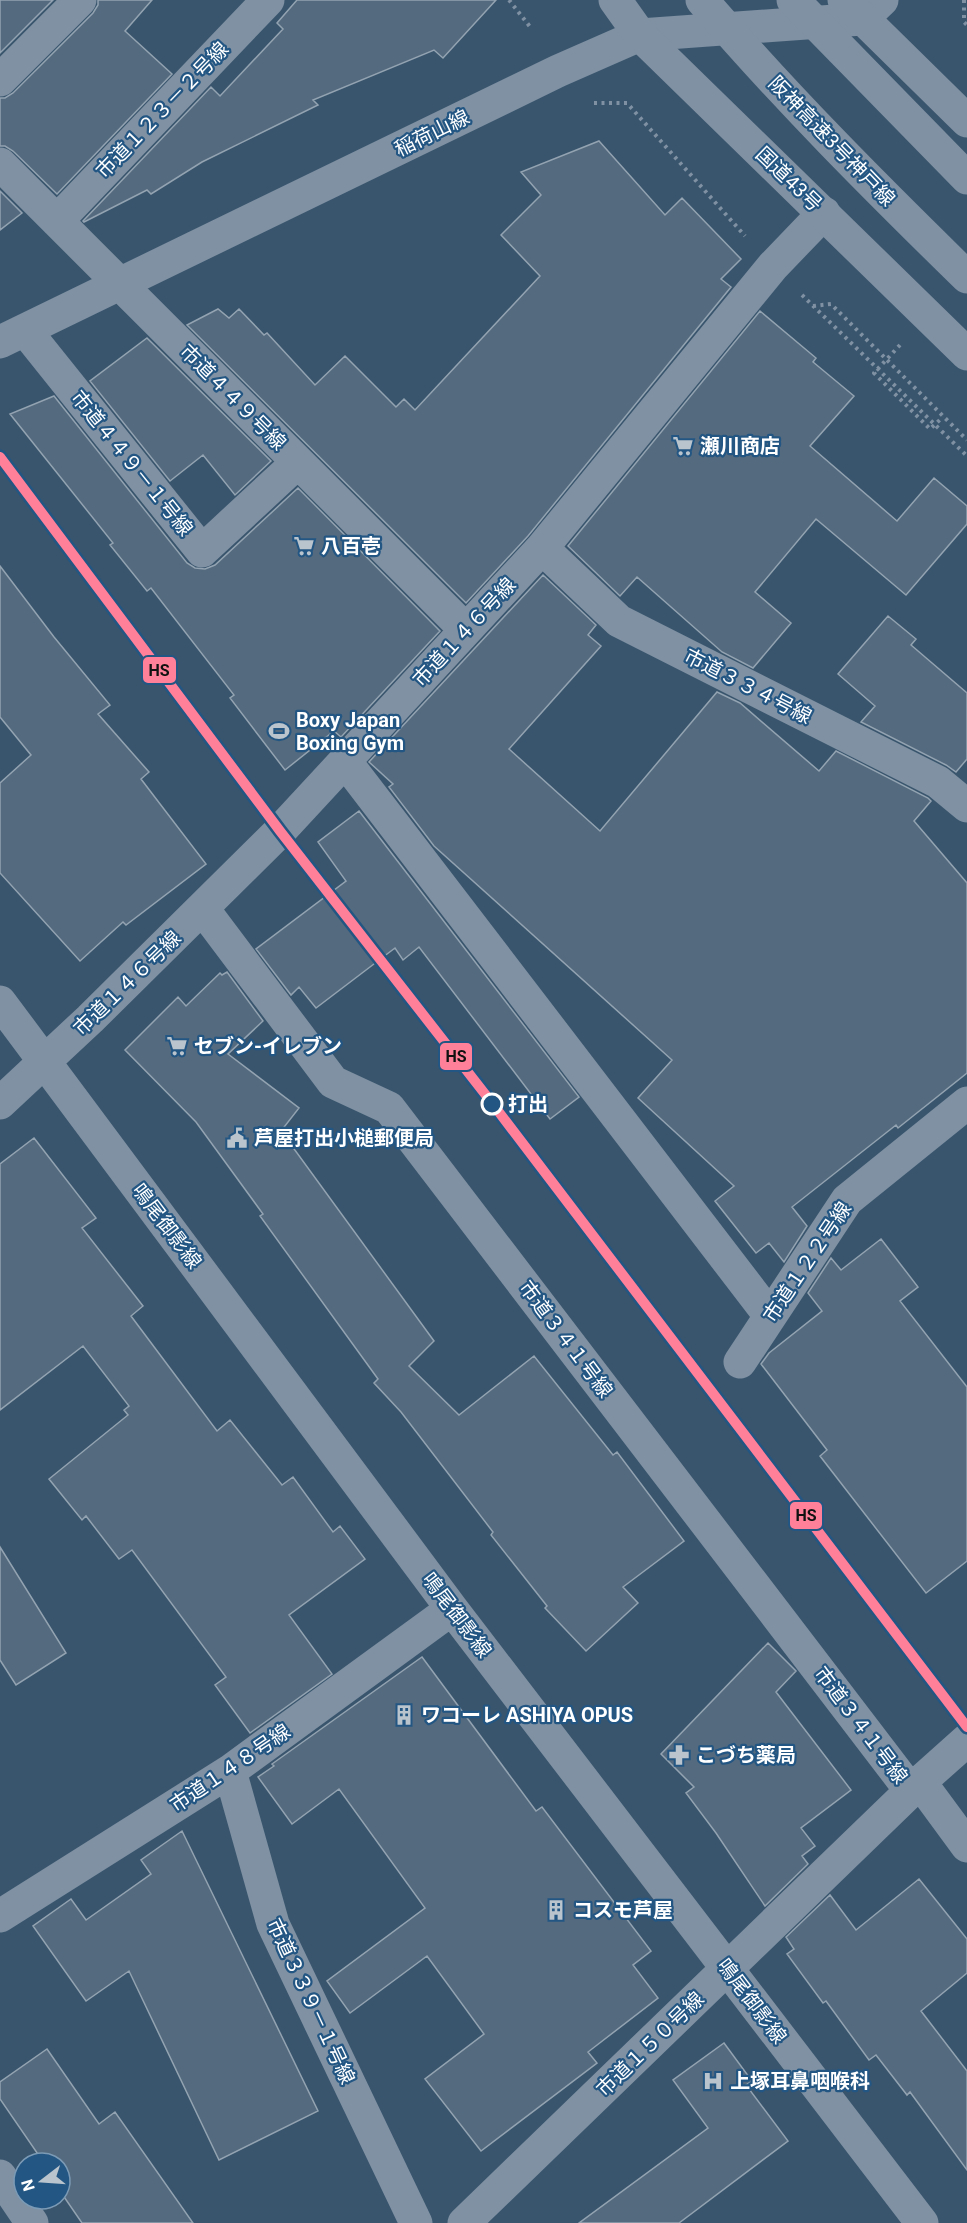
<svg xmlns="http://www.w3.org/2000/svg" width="967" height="2223" font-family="Roboto,'Noto Sans JP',sans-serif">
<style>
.building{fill:#546a7e;stroke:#93a3b1;stroke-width:1.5}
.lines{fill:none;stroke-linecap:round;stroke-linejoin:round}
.path{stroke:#7f91a3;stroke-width:4;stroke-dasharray:3 4.5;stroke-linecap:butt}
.minor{stroke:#7f91a3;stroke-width:33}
.highway{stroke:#8091a3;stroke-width:33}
.rail-1-casing{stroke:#235683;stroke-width:15}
.rail-1{stroke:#ff8098;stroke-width:10}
.stop-dot{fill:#235683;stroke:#fff;stroke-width:3}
.labels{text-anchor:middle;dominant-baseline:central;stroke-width:4.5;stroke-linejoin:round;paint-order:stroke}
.street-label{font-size:20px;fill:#fff;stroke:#235683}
.poi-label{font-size:20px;font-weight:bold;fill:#fff;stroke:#235683;text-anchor:start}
.stop-label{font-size:20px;font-weight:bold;fill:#fff;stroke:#235683;text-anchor:start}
.line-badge{stroke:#235683;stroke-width:2}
.pale-badge-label{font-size:16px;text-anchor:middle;font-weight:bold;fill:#111}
</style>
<rect width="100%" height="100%" fill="#39556d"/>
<path class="building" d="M0,0H53L0,53Z
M98,0H152L125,31L172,74L57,194L13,151L5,146H0V98H5L13,93L93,13L98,5Z
M297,0H496L443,58L434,50L313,100L318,105L202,162L151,194L147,190L84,222L83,221L211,87L220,96L283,29L277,23Z
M599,141L665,215L682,198L741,259L721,279L731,287L528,536L466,603L187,325L218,309L229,318L239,309L264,335L267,333L315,385L345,356L396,407L404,399L415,410L540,276L501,235L541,195L521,172Z
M0,191L22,213L0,230Z
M760,311L816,358L813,362L854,396L810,446L897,521L934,478L967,506V524L906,595L816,519L755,592L791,623L753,668L722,652L637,577L620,596L568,546Z
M147,338L271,461L235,495L203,455L170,481L90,381Z
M54,396L187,563L195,568L205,569L215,565L298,488L440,631L341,737L334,731L285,770L230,698L234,695L151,588L147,591L110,545L113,543L10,414Z
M0,566L54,637L110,705L98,714L149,772L141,779L206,864L126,925L123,922L80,961L0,873V783L31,755L0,717Z
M543,575L596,625L588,635L601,646L509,749L600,831L717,692L740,703L819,771L836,751L928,798L931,801L914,821L967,883V1073L898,1128L896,1125L792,1207L807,1226L784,1262L769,1243L756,1253L715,1201L734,1186L638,1098L672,1060L434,846L389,787L393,784L369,762Z
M888,616L916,639L911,645L967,693V759L956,772L946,765L861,722L875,706L838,674Z
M359,811L579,1097L550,1119L419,947L403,960L395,948L316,1008L299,987L291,995L256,949L346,881L318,842Z
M227,972L263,1021L228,1054L299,1108L281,1131L434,1341L409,1366L459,1415L534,1356L613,1455L617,1452L684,1541L623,1587L638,1603L586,1651L545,1608L547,1606L491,1535L493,1532L401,1412L374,1383L378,1379L260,1216L263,1214L196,1122L125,1050L178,997L186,1006L220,973L222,975Z
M34,1138L96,1218L82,1228L143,1306L131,1316L217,1431L230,1420L282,1485L293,1477L333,1532L340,1526L365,1559L289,1615L332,1674L250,1733L215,1685L226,1677L132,1550L119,1559L86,1516L82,1520L49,1479L128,1415L124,1410L129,1406L83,1346L0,1410V1164Z
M881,1239L918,1287L900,1301L967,1387V1561L926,1593L820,1456L827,1450L761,1364L769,1353L822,1311L808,1293L831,1258L841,1270Z
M0,1547L66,1653L16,1685L0,1660Z
M768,1643L796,1671L776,1692L851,1790L801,1828L815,1846L802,1856L808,1864L765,1906L716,1833L686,1793L694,1787L661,1754Z
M422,1657L536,1811L542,1807L651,1951L633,1965L658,1998L588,2052L597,2063L481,2151L425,2079L484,2034L427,1956L350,2013L327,1981L425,1908L339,1789L292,1824L258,1777L274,1766L272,1764Z
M182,1831L318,2111L219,2160L129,1971L86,2001L33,1926L71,1899L86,1920L151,1874L141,1860Z
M919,1879L967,1939V1973L921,2011L967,2071V2170L910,2092L907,2095L876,2055L869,2060L826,2001L823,2003L787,1954L794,1949L786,1937L830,1895L856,1930Z
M724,2043L752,2081L746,2085L788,2141L679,2223H579L708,2128L673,2080Z
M47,2049L99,2124L115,2112L193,2223H82L60,2191V2163H44L0,2099V2082Z"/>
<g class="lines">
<path class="path" d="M509,0L531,28
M964,0V22L967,25
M594,103H627L745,236
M802,295L967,456
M813,306L831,304L967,440
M900,345L874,373L930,429L943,417"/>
<path class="minor" d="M0,80L80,0
M0,164L466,630
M57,221L268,0
M25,330L202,551L298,462
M0,342L558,71L640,35L862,19L882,0
M542,548L619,621L938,782L967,806
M345,761L770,1316
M203,909L333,1082L389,1108L911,1791
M0,1002L452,1609L922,2223
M0,1103L90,1019L280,831L542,548L773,266L824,213
M740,1362L847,1200L967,1103
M230,1771L273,1924L416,2223
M920,1782L967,1846
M0,1916L230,1771L452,1609
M0,2176L32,2223
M464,2223L920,1782L967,1740"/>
<path class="highway" d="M615,0L640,35L967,354
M702,0C785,97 876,188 967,277
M793,0L967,178
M844,0L967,121"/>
<g class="rail-1-casing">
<path id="rail-1" d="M0,457L280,831L492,1103L967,1727"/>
</g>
<use href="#rail-1" class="rail-1"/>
</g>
<defs>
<g id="supermarket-bare" transform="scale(1.62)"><path d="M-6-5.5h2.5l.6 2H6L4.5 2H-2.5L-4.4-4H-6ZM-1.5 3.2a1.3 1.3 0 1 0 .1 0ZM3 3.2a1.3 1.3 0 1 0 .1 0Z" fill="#bac4cc" stroke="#235683" stroke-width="2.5" paint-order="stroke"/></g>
<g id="stadium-bare" transform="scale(1.62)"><path d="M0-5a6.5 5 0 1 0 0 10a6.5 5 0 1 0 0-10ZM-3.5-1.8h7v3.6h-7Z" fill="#bac4cc" stroke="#235683" stroke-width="2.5" paint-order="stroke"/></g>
<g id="civic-bare" transform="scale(1.62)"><path d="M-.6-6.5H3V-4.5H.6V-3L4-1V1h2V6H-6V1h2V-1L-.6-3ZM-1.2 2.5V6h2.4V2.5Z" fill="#bac4cc" stroke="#235683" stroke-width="2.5" paint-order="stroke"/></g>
<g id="building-bare" transform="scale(1.62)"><path d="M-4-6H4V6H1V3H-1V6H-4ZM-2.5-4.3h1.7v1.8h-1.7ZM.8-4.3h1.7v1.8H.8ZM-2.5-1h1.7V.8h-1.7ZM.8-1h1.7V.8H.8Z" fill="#bac4cc" stroke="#235683" stroke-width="2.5" paint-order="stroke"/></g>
<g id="pharmacy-bare" transform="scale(1.62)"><path d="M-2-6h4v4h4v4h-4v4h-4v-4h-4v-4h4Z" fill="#bac4cc" stroke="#235683" stroke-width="2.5" paint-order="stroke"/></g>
<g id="hospital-bare" transform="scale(1.62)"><path d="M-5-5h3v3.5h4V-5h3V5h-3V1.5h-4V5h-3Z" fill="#bac4cc" stroke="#235683" stroke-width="2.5" paint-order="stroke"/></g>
</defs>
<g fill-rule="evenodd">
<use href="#supermarket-bare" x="683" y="446"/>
<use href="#supermarket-bare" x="304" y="546"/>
<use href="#stadium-bare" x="279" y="731"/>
<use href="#supermarket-bare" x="177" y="1046"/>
<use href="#civic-bare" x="237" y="1138"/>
<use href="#building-bare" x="404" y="1715"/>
<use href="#pharmacy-bare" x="679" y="1755"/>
<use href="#building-bare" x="556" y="1910"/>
<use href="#hospital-bare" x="713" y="2081"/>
</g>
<circle class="stop-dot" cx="492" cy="1104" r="10"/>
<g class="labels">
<g class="street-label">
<text transform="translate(162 110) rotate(-46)">市道１２３－２号線</text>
<text transform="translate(432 133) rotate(-26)">稲荷山線</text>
<text transform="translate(832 141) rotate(46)">阪神高速3号神戸線</text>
<text transform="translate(789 179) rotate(44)">国道43号</text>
<text transform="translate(233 397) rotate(45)">市道４４９号線</text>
<text transform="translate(132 463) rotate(51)">市道４４９－１号線</text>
<text transform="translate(464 632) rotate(-47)">市道１４６号線</text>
<text transform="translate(748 686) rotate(27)">市道３３４号線</text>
<text transform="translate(127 983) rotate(-44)">市道１４６号線</text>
<text transform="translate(167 1226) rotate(53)">鳴尾御影線</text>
<text transform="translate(807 1262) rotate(-56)">市道１２２号線</text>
<text transform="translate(566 1339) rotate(53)">市道３４１号線</text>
<text transform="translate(457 1615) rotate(53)">鳴尾御影線</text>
<text transform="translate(861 1725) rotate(53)">市道３４１号線</text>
<text transform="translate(230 1768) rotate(-34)">市道１４８号線</text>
<text transform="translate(311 2001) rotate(65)">市道３３９－１号線</text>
<text transform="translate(752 2001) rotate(53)">鳴尾御影線</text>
<text transform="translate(650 2044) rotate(-44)">市道１５０号線</text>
</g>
<g class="poi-label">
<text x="700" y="446">瀬川商店</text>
<text x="321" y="546">八百壱</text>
<text x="296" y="720">Boxy Japan<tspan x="296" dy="23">Boxing Gym</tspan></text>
<text x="194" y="1046">セブン-イレブン</text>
<text x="254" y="1138">芦屋打出小槌郵便局</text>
<text x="421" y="1715">ワコーレ ASHIYA OPUS</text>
<text x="696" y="1755">こづち薬局</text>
<text x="573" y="1910">コスモ芦屋</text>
<text x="730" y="2081">上塚耳鼻咽喉科</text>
</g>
<g class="stop-label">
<text x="508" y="1104">打出</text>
</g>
</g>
<g class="line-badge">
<rect x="142" y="656" width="35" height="28" rx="6" fill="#ff8098"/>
<rect x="439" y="1042" width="34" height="29" rx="6" fill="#ff8098"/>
<rect x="789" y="1501" width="34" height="29" rx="6" fill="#ff8098"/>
</g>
<g class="pale-badge-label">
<text x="159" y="676">HS</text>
<text x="456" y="1062">HS</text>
<text x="806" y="1521">HS</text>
</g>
<g transform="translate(42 2181) rotate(253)"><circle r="28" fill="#235683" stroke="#7b9ab5" stroke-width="1.5"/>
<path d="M0-4.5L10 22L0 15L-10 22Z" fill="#bac4cc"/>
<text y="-9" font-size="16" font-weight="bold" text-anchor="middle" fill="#ffffff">N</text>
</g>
</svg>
